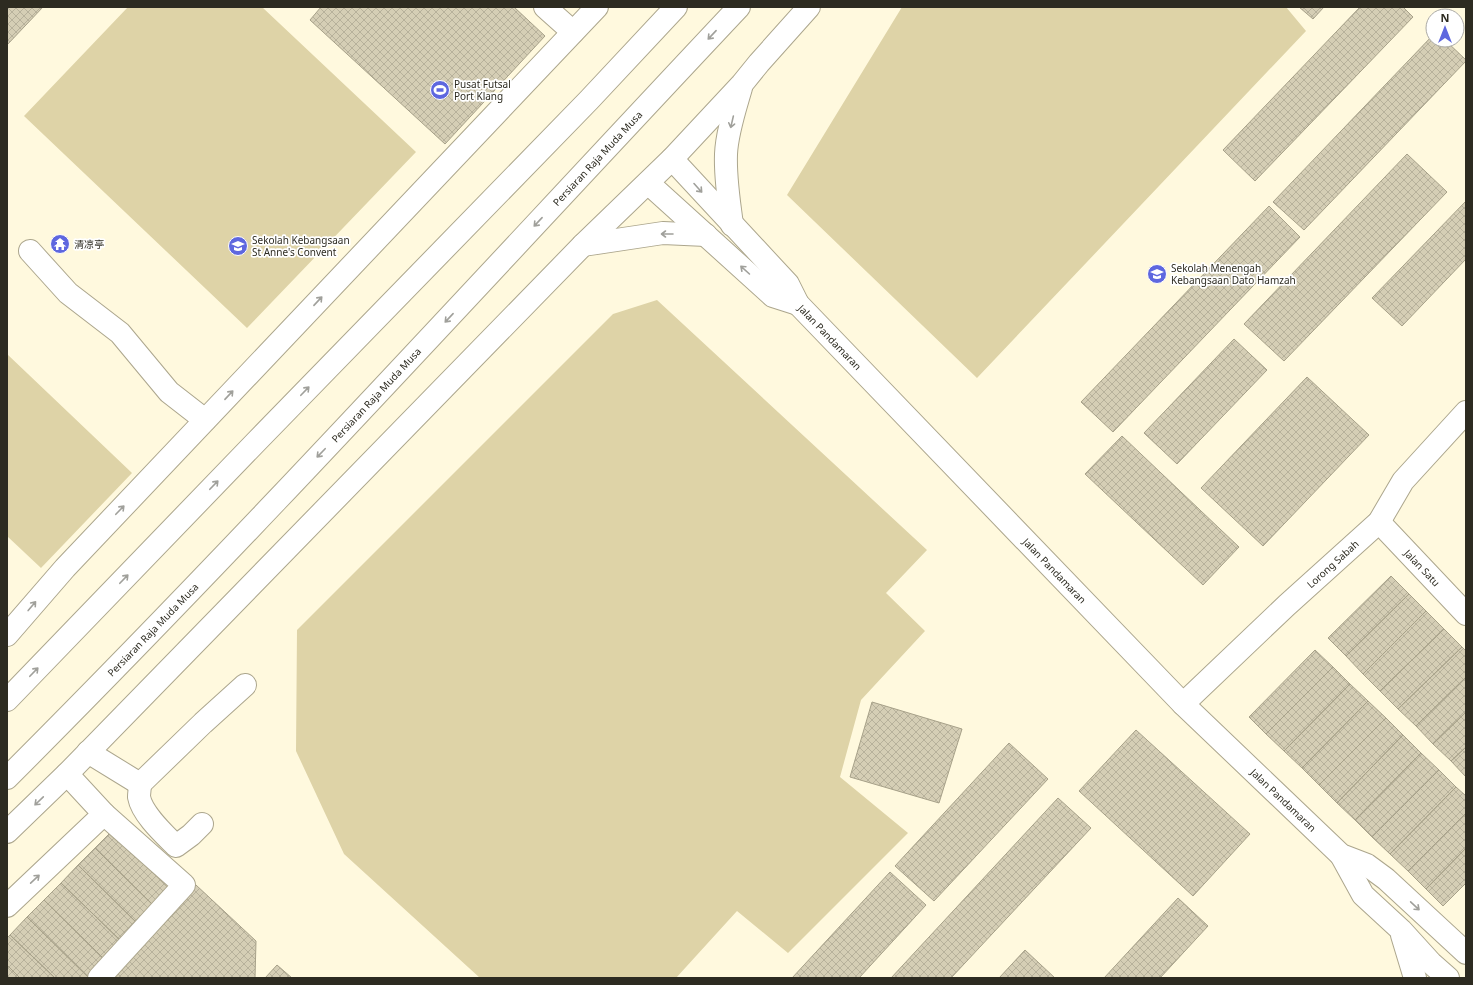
<svg xmlns="http://www.w3.org/2000/svg" width="1473" height="985" font-family="'Noto Sans','Noto Sans SC',sans-serif">
<style>
.grass{fill:#ded3a7}
.building{fill:url(#building-cross-hatch);stroke:#a7a189}
.lines{fill:none;stroke-linecap:round;stroke-linejoin:round}
.minor-casing{stroke:#aca68d;stroke-width:24}
.major-casing{stroke:#aca68d;stroke-width:24}
.minor{stroke:#fff;stroke-width:22}
.major{stroke:#fff;stroke-width:22}
.oneway{stroke:#a0a09b}
.labels{text-anchor:middle;dominant-baseline:central;stroke-width:3.5;stroke-linejoin:round;paint-order:stroke}
.poi-label{font-size:10px;fill:#2d2b21;stroke:#fff;text-anchor:start}
.street-label{font-size:10px;fill:#2d2b21;stroke:#fff}
</style>
<defs>
<pattern id="building-cross-hatch" width="8" height="8" patternUnits="userSpaceOnUse"><rect width="8" height="8" fill="#d5ceb5"/><path d="M0 0l8 8M0 8l8-8" fill="none" stroke="#b7b19b"/></pattern>
</defs>
<rect width="100%" height="100%" fill="#fff9de"/>
<path class="grass" d="M128,7H262L416,152L247,328L24,116Z
M902,7H1286L1306,31L977,378L787,195Z
M657,300L927,550L886,593L925,631L861,700L840,777L908,833L788,953L737,911L676,978H480L344,854L296,751L297,630L613,314Z
M7,354L132,473L41,568L7,536Z"/>
<path class="building" d="M7,7H43L7,45Z
M321,7H514L545,36L445,144L310,20Z
M1299,7H1324L1313,19Z
M1360,7H1403L1413,17L1255,181L1223,150Z
M1433,35V40H1445L1466,60V61L1304,230L1273,202Z
M1407,154L1447,192L1284,361L1244,324Z
M1466,201V259L1402,326L1372,298Z
M1269,206L1300,237L1113,432L1081,402Z
M1234,339L1267,370L1177,464L1144,433Z
M1307,377L1369,435L1263,546L1201,488Z
M1122,436L1239,547L1203,585L1085,474Z
M1391,576L1409,594L1346,656L1328,638Z
M1409,594L1426,611L1363,674L1346,656Z
M1426,611L1444,629L1380,691L1363,674Z
M1444,629L1462,647L1398,709L1380,691Z
M1462,647L1466,651V677L1416,726L1398,709Z
M1315,650L1333,667L1266,734L1249,717Z
M1333,667L1350,684L1284,751L1266,734Z
M1466,677V712L1433,744L1416,726Z
M1350,684L1368,701L1302,768L1284,751Z
M1368,701L1386,718L1319,785L1302,768Z
M872,702L962,729L939,803L850,777Z
M1466,712V747L1451,761L1433,744Z
M1386,718L1403,735L1337,803L1319,785Z
M1136,730L1250,834L1193,896L1079,791Z
M1403,735L1421,753L1355,820L1337,803Z
M1009,743L1048,779L934,901L895,866Z
M1466,747V777L1451,761Z
M1421,753L1439,770L1372,837L1355,820Z
M1439,770L1456,787L1390,854L1372,837Z
M1456,787L1466,796V813L1408,871L1390,854Z
M1058,798L1091,828L951,978H891Z
M1466,813V848L1426,889L1408,871Z
M112,831L174,892L157,909L95,848Z
M95,848L157,909L140,926L78,865Z
M1466,848V883L1443,906L1426,889Z
M78,865L140,926L123,943L61,883Z
M890,872L926,905L859,978H792Z
M61,883L123,943L106,961L44,900Z
M196,885L256,941L255,978H107Z
M1178,898L1208,926L1160,978H1104Z
M44,900L106,961L89,978L27,917Z
M27,917L89,978H55L10,935Z
M10,935L55,978H20L7,965V938Z
M1025,950L1055,978H999Z
M7,965L20,978H7Z
M277,965L292,978H265Z"/>
<g class="lines">
<g class="minor-casing">
<g id="minor">
<path d="M545,7L573,32"/>
<path id="s1" d="M672,159L788,284L798,304L1183,704L1341,855L1367,865L1386,879L1466,953"/>
<path d="M648,183L773,296L798,304"/>
<path d="M732,225C729,201 725,178 726,154C727,132 735,109 741,88"/>
<path d="M583,245L663,233L706,235"/>
<path d="M30,251L68,293L120,333L169,392L205,420"/>
<path id="s2" d="M1379,522L1466,614"/>
<path d="M7,635L65,568L597,7"/>
<path id="s3" d="M1183,704L1287,605L1379,522L1403,481L1466,412"/>
<path d="M88,752L140,784L203,723L245,685"/>
<path d="M140,784C140,788 139,793 139,797C142,814 164,834 176,846L191,835L202,824"/>
<path d="M7,832L67,774L583,245L672,159L742,84L759,63L809,7"/>
<path d="M1341,855L1363,895L1401,930L1431,963L1448,978"/>
<path d="M7,906L104,814L67,774"/>
<path d="M1402,935L1415,978"/>
<path d="M99,978L184,885L104,814"/>
</g>
</g>
<g class="major-casing">
<g id="major">
<path d="M7,700L256,442L589,100L676,7"/>
<path id="s4" d="M7,778C258,527 496,265 739,7"/>
</g>
</g>
<use href="#minor" class="minor"/>
<use href="#major" class="major"/>
</g>
<defs><path id="oneway-shaft" d="M-6 0H5M1.5-3L5.5 0L1.5 3" fill="none" stroke-width="1.6" stroke-linecap="round" stroke-linejoin="round"/></defs>
<g class="oneway">
<use href="#oneway-shaft" transform="translate(712 35) rotate(133)"/>
<use href="#oneway-shaft" transform="translate(732 122) rotate(103)"/>
<use href="#oneway-shaft" transform="translate(698 188) rotate(48)"/>
<use href="#oneway-shaft" transform="translate(538 222) rotate(133)"/>
<use href="#oneway-shaft" transform="translate(667 234) rotate(-180)"/>
<use href="#oneway-shaft" transform="translate(745 270) rotate(-138)"/>
<use href="#oneway-shaft" transform="translate(318 301) rotate(-47)"/>
<use href="#oneway-shaft" transform="translate(449 318) rotate(133)"/>
<use href="#oneway-shaft" transform="translate(305 391) rotate(-46)"/>
<use href="#oneway-shaft" transform="translate(229 395) rotate(-47)"/>
<use href="#oneway-shaft" transform="translate(321 453) rotate(134)"/>
<use href="#oneway-shaft" transform="translate(214 485) rotate(-46)"/>
<use href="#oneway-shaft" transform="translate(120 510) rotate(-46)"/>
<use href="#oneway-shaft" transform="translate(124 579) rotate(-46)"/>
<use href="#oneway-shaft" transform="translate(32 606) rotate(-50)"/>
<use href="#oneway-shaft" transform="translate(34 672) rotate(-46)"/>
<use href="#oneway-shaft" transform="translate(39 801) rotate(136)"/>
<use href="#oneway-shaft" transform="translate(35 879) rotate(-43)"/>
<use href="#oneway-shaft" transform="translate(1415 906) rotate(43)"/>
</g>
<defs>
<g id="stadium-disc" transform="scale(1)"><circle r="9.5" fill="#5e67df" stroke="#fff"/><path d="M0-5a6.5 5 0 1 0 0 10a6.5 5 0 1 0 0-10ZM-3.5-1.8h7v3.6h-7Z" fill="#fff"/></g>
<g id="temple-disc" transform="scale(1)"><circle r="9.5" fill="#5e67df" stroke="#fff"/><path d="M0-6L5-2H3V0L6.5 2.5H4V6H1.5V3h-3V6H-4V2.5H-6.5L-3 0V-2H-5Z" fill="#fff"/></g>
<g id="school-disc" transform="scale(1)"><circle r="9.5" fill="#5e67df" stroke="#fff"/><path d="M0-5L7-2L0 1L-7-2ZM-4 1L0 2.5L4 1V4Q0 6-4 4Z" fill="#fff"/></g>
</defs>
<g fill-rule="evenodd">
<use href="#stadium-disc" x="440" y="90"/>
<use href="#temple-disc" x="60" y="244"/>
<use href="#school-disc" x="238" y="246"/>
<use href="#school-disc" x="1157" y="274"/>
</g>
<g class="labels">
<g class="poi-label">
<text x="454" y="84">Pusat Futsal<tspan x="454" dy="12">Port Klang</tspan></text>
<text x="252" y="240">Sekolah Kebangsaan<tspan x="252" dy="12">St Anne's Convent</tspan></text>
<text x="74" y="244">清凉亭</text>
<text x="1171" y="268">Sekolah Menengah<tspan x="1171" dy="12">Kebangsaan Dato Hamzah</tspan></text>
</g>
<g class="street-label">
<text stroke="none"><textPath href="#s4" startOffset="856">Persiaran Raja Muda Musa</textPath></text>
<text stroke="none"><textPath href="#s1" startOffset="239">Jalan Pandamaran</textPath></text>
<text stroke="none"><textPath href="#s4" startOffset="532">Persiaran Raja Muda Musa</textPath></text>
<text stroke="none"><textPath href="#s3" startOffset="205">Lorong Sabah</textPath></text>
<text stroke="none"><textPath href="#s2" startOffset="63">Jalan Satu</textPath></text>
<text stroke="none"><textPath href="#s1" startOffset="563">Jalan Pandamaran</textPath></text>
<text stroke="none"><textPath href="#s4" startOffset="208">Persiaran Raja Muda Musa</textPath></text>
<text stroke="none"><textPath href="#s1" startOffset="887">Jalan Pandamaran</textPath></text>
</g>
</g>
<rect width="1473" height="985" fill="none" stroke="#2d2b21" stroke-width="16"/>
<g transform="translate(1445 28)"><circle r="19" fill="#ffffff" stroke="#abaaa6"/>
<path d="M0-3L7 15L0 10L-7 15Z" fill="#5e67df"/>
<text y="-6" font-size="11" font-weight="bold" text-anchor="middle" fill="#2d2b21">N</text>
</g>
</svg>
